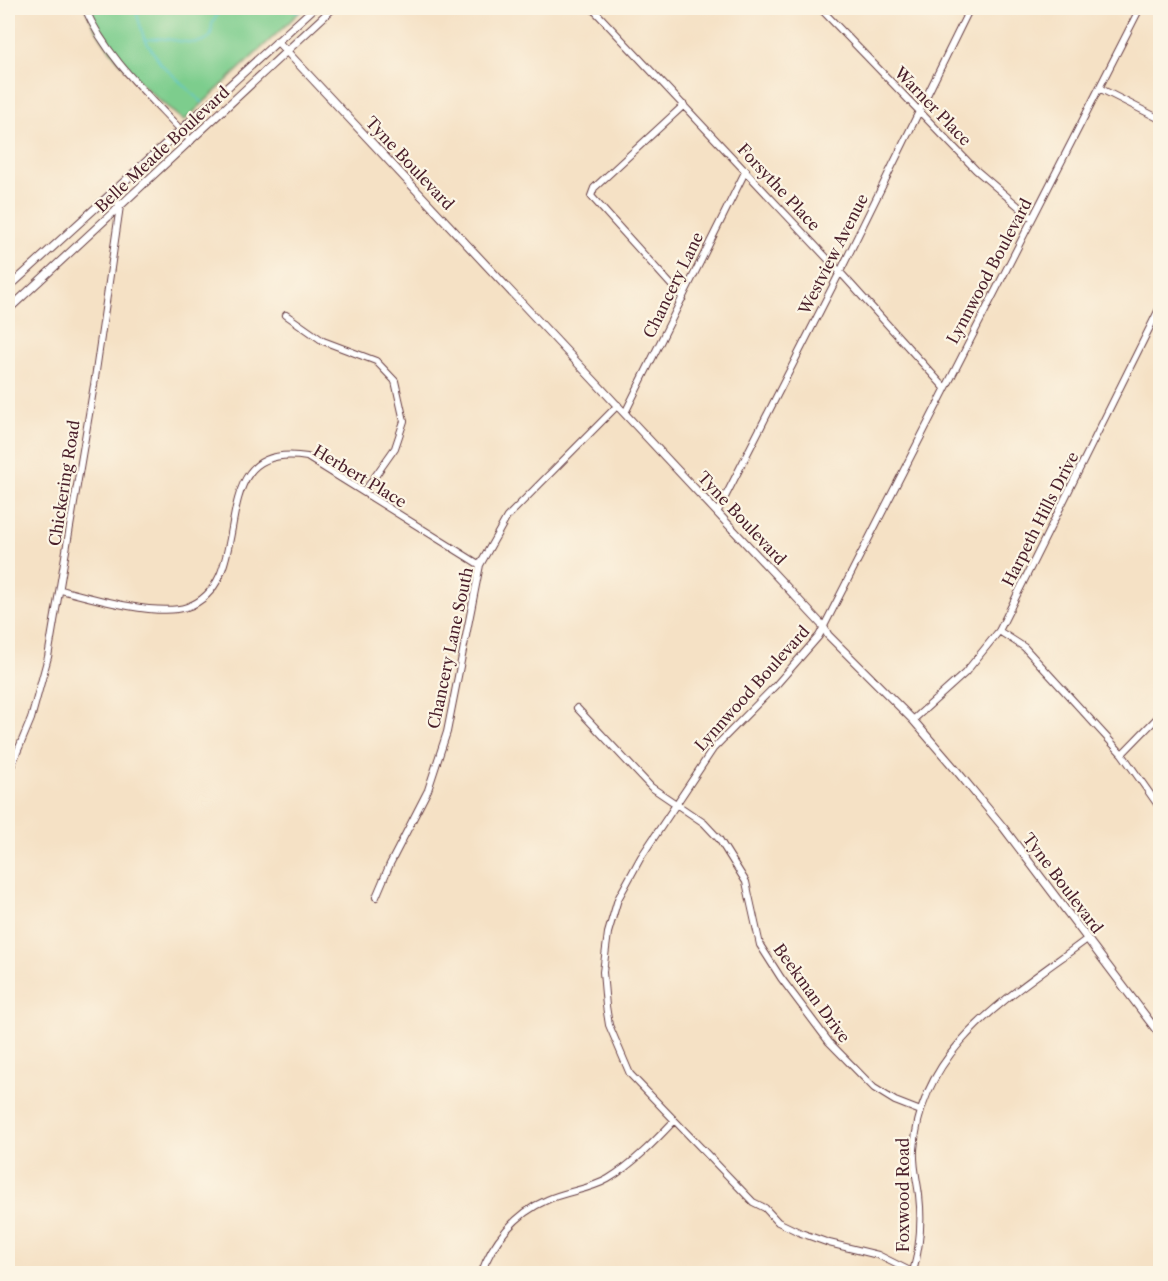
<svg xmlns="http://www.w3.org/2000/svg" width="1168" height="1281" font-family="'Libre Caslon Text',serif">
<style>
.green{fill:#7dcd8d;stroke:#64765c;stroke-width:1.5}
.lines{fill:none;stroke-linecap:round;stroke-linejoin:round}
.stream{stroke:#5dc7d8;stroke-width:1.5}
.minor-casing{stroke:#643c42;stroke-width:8}
.tertiary-casing{stroke:#643c42;stroke-width:9}
.minor{stroke:#fff;stroke-width:6}
.tertiary{stroke:#fff;stroke-width:7}
.labels{text-anchor:middle;dominant-baseline:central;stroke-width:4.5;stroke-linejoin:round;paint-order:stroke}
.street-label{font-size:16px;fill:#4a1f2b;stroke:#fcf5e5}
</style>
<rect width="100%" height="100%" fill="#fcf5e5"/>
<filter id="ink" filterUnits="userSpaceOnUse"><feTurbulence type="fractalNoise" baseFrequency=".0167" numOctaves="2"/><feDisplacementMap in="SourceGraphic" scale="12" xChannelSelector="R" yChannelSelector="G"/><feConvolveMatrix kernelMatrix="1 2 1 2 8 2 1 2 1" color-interpolation-filters="sRGB"/></filter>
<filter id="wash" filterUnits="userSpaceOnUse"><feTurbulence type="fractalNoise" baseFrequency=".008" numOctaves="4" result="noise"/><feDisplacementMap in="SourceGraphic" scale="24" xChannelSelector="R" yChannelSelector="G"/><feGaussianBlur stdDeviation="1.35" result="paint"/><feColorMatrix in="noise" values="0 0 0 0 0 0 0 0 0 0 0 0 0 0 0 0 0 1.4 0 .05"/><feComposite in="paint" operator="in"/></filter>
<g filter="url(#wash)">
<rect width="100%" height="100%" fill="#f5e1c5"/>
<path class="green" d="M85,8H304L184,121C144,88 106,56 85,8Z"/>
<g class="lines">
<path class="stream" d="M135,8L144,38L161,64L203,103
M291,8L300,13
M146,40C169,33 194,52 211,36L212,24L221,8"/>
</g>
</g>
<g filter="url(#ink)">
<g class="lines">
<g class="minor-casing">
<path id="minor" d="M85,8C107,60 153,99 191,141
M592,8L840,272L944,387
M820,8L976,170L1032,218
M1099,88L1160,119
M683,298L591,196L594,188L684,105
M286,315L323,341L376,361L395,381L404,421L395,448L364,492
M625,413L746,170
M718,511L840,272L970,8
M61,590C91,598 158,617 187,607C262,581 198,439 307,457L480,565
M999,631L1024,647L1122,754L1160,808
M577,708L651,787L704,823L719,839L746,882L760,945L781,978L829,1042L874,1088L895,1101L918,1110
M913,720L965,673L999,631L1160,307
M1122,754L1160,715
M8,774L31,719L48,657L94,385L120,206L111,193
M376,897L390,864L428,790L447,732L480,565L507,517L618,405
M913,1272C920,1247 922,1221 919,1195C917,1179 913,1166 914,1150C920,1046 1012,996 1087,939
M481,1274C492,1242 516,1213 547,1200C567,1191 589,1190 608,1179C633,1164 654,1142 674,1121
M916,1274L878,1255L829,1243L801,1233L778,1222L765,1208L753,1202L630,1074L609,1025L606,1006L603,972L608,933L618,899L641,857L713,749L777,684L819,636L1140,8"/>
</g>
<g class="tertiary-casing">
<path id="tertiary" d="M277,41L823,626L828,635L913,720L956,770L1003,827L1160,1035
M8,288L314,8
M8,310L333,8"/>
</g>
<use href="#minor" class="minor"/>
<use href="#tertiary" class="tertiary"/>
</g>
</g>
<g class="labels">
<g class="street-label">
<text transform="translate(933 106) rotate(46)">Warner Place</text>
<text transform="translate(162 149) rotate(-43)">Belle Meade Boulevard</text>
<text transform="translate(410 163) rotate(47)">Tyne Boulevard</text>
<text transform="translate(779 187) rotate(47)">Forsythe Place</text>
<text transform="translate(833 254) rotate(-63)">Westview Avenue</text>
<text transform="translate(989 271) rotate(-62)">Lynnwood Boulevard</text>
<text transform="translate(673 285) rotate(-64)">Chancery Lane</text>
<text transform="translate(360 476) rotate(31)">Herbert Place</text>
<text transform="translate(64 483) rotate(-81)">Chickering Road</text>
<text transform="translate(742 518) rotate(47)">Tyne Boulevard</text>
<text transform="translate(1040 519) rotate(-63)">Harpeth Hills Drive</text>
<text transform="translate(450 648) rotate(-78)">Chancery Lane South</text>
<text transform="translate(752 688) rotate(-48)">Lynnwood Boulevard</text>
<text transform="translate(1063 883) rotate(53)">Tyne Boulevard</text>
<text transform="translate(812 993) rotate(54)">Beekman Drive</text>
<text transform="translate(903 1195) rotate(-90)">Foxwood Road</text>
</g>
</g>
<rect width="1168" height="1281" fill="none" stroke="#fcf5e5" stroke-width="30"/>
</svg>
